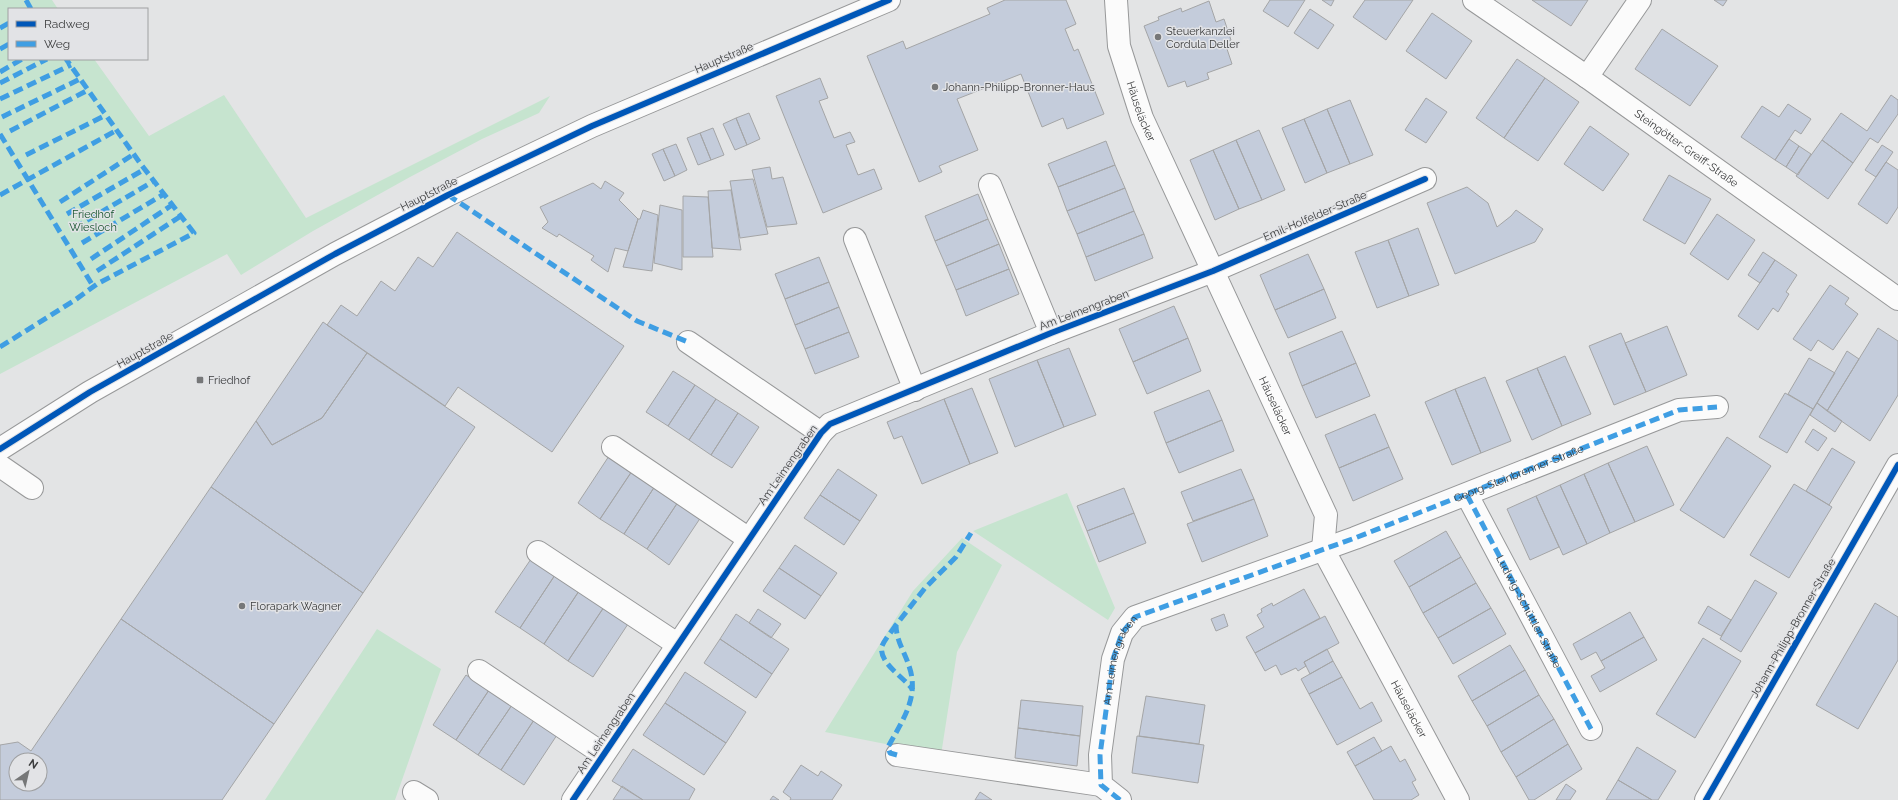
<svg xmlns="http://www.w3.org/2000/svg" width="1898" height="800" font-family="Raleway,sans-serif">
<style>
.green{fill:#c6e4cf}
.building{fill:#c4ccdb;stroke:#a4a5a6;fill-rule:evenodd}
.lines{fill:none;stroke-linecap:round;stroke-linejoin:round}
.minor-casing{stroke:#979899;stroke-width:24}
.minor{stroke:#fbfbfb;stroke-width:22}
.quiet{stroke:#3f9ee3;stroke-width:5;stroke-dasharray:10 5;stroke-linecap:butt}
.cycleway-casing{stroke:#e2e3e6;stroke-width:8}
.cycleway{stroke:#0057b8;stroke-width:6}
.poi-dot{fill:#767778;stroke:#e2e3e6;stroke-width:1.5}
.labels{text-anchor:middle;dominant-baseline:central;stroke-width:3;stroke-linejoin:round;paint-order:stroke}
.poi-label{font-size:11px;fill:#3b3c3d;stroke:#e2e3e6;text-anchor:start}
.street-label{font-size:11px;fill:#3b3c3d;stroke:#e2e3e6}
.park-label{font-size:11px;fill:#185631;stroke:#e2e3e6}
</style>
<rect width="100%" height="100%" fill="#e3e4e5"/>
<path class="green" d="M0,0H52L58,9H9V59H94L149,136L224,95L306,218L550,96L539,113L482,139L410,177L313,231L241,275L227,254L0,374Z
M1067,493L1115,608L1108,620L973,531Z
M962,538L1002,565L957,652L941,755L825,732L913,591Z
M377,629L441,669L395,800H265Z"/>
<path class="building" d="M1005,0H1066L1076,24L1065,29L1074,51L1078,49L1104,114L1067,129L1063,118L1042,127L1021,74L957,99L978,150L939,166L942,172L919,182L867,56L903,41L906,49L990,14L987,8Z
M1270,0H1305L1288,27L1263,11Z
M1322,0H1334L1331,6Z
M1365,0H1413L1386,40L1353,17Z
M1532,0H1588L1571,26Z
M1714,0H1727L1723,6Z
M1209,1L1216,22L1224,19L1231,40L1225,43L1232,64L1207,73L1209,79L1187,87L1185,81L1168,87L1144,26L1159,20L1158,17L1181,8L1182,12Z
M1310,9L1334,25L1318,49L1294,33Z
M1432,13L1472,41L1446,79L1406,51Z
M1662,29L1718,66L1690,106L1635,69Z
M1517,59L1545,78L1504,138L1476,118Z
M820,78L828,98L819,101L834,138L850,132L855,142L846,145L858,175L874,169L882,189L823,213L776,96Z
M1545,78L1579,102L1538,161L1504,138Z
M1891,95L1898,100V114L1878,143L1870,138L1853,163L1822,140L1841,113L1867,131Z
M1426,98L1447,112L1426,143L1405,130Z
M1350,100L1373,155L1350,164L1327,109Z
M1788,104L1811,119L1801,134L1795,130L1775,160L1741,137L1762,106L1779,117Z
M1327,109L1350,164L1327,173L1304,119Z
M749,113L760,139L747,145L736,118Z
M736,118L747,145L735,150L723,124Z
M1304,119L1327,173L1305,183L1282,128Z
M1590,126L1629,154L1603,191L1564,164Z
M713,128L724,155L711,160L700,133Z
M1259,130L1285,190L1262,200L1236,140Z
M700,133L711,160L698,165L687,138Z
M1789,139L1799,146L1786,167L1775,160Z
M1236,140L1262,200L1239,209L1213,150Z
M1822,140L1853,163L1828,199L1796,176Z
M1106,141L1115,165L1058,187L1048,164Z
M676,144L687,170L675,176L663,149Z
M1882,145L1893,152L1876,177L1865,170Z
M1799,146L1811,154L1798,175L1786,167Z
M663,149L675,176L664,181L652,154Z
M1213,150L1239,209L1215,220L1190,160Z
M1886,162L1898,170V207L1887,224L1858,204Z
M1115,165L1125,188L1067,211L1058,187Z
M770,167L772,179L783,177L797,224L767,227L752,170Z
M1669,175L1711,199L1685,244L1643,220Z
M753,179L768,234L740,238L730,181Z
M605,181L624,193L619,200L638,219L628,251L615,248L608,272L591,260L594,256L559,234L557,237L542,228L548,222L540,207L593,183L601,189Z
M1467,187L1488,203L1497,227L1511,216L1516,210L1543,229L1535,242L1455,274L1427,203Z
M1125,188L1134,211L1077,234L1067,211Z
M731,190L741,250L712,248L708,191Z
M978,194L988,219L935,241L925,216Z
M683,196L708,197L713,257H683Z
M660,205L682,210V270L654,263Z
M643,210L658,215L652,271L623,267L638,219H640Z
M1134,211L1144,234L1086,257L1077,234Z
M1717,214L1755,240L1728,280L1690,254Z
M988,219L999,244L946,266L935,241Z
M1418,228L1439,285L1409,296L1388,240Z
M457,232L624,346L552,452L458,387L445,406L327,325L341,305L357,316L381,281L395,291L418,257L433,267Z
M1144,234L1153,258L1095,281L1086,257Z
M1388,240L1409,296L1377,308L1355,252Z
M999,244L1009,269L956,290L946,266Z
M1763,252L1775,260L1760,283L1748,275Z
M1308,254L1324,289L1275,310L1260,275Z
M819,257L829,282L785,299L775,274Z
M1775,260L1797,275L1786,292L1789,294L1778,312L1773,308L1758,330L1738,316Z
M1009,269L1019,294L966,316L956,290Z
M829,282L839,307L795,325L785,299Z
M1830,285L1849,298L1845,304L1858,314L1833,350L1818,340L1811,351L1793,339Z
M1324,289L1336,318L1288,338L1275,310Z
M1174,306L1188,338L1133,362L1119,329Z
M839,307L849,332L805,349L795,325Z
M323,322L367,353L322,418L272,445L256,421Z
M1667,326L1687,375L1646,392L1625,343Z
M1878,328L1898,341V395L1870,441L1827,411Z
M1342,331L1356,363L1302,386L1289,353Z
M849,332L859,357L815,374L805,349Z
M1621,333L1646,392L1614,405L1589,346Z
M1188,338L1201,371L1147,394L1133,362Z
M1069,348L1096,415L1064,427L1037,360Z
M1847,351L1859,359L1827,411L1817,403Z
M367,353L475,427L363,593L211,487L256,421L272,445L322,418Z
M1565,356L1591,414L1562,426L1537,368Z
M1809,358L1835,373L1813,409L1788,394Z
M1037,360L1064,427L1015,447L989,379Z
M1356,363L1370,396L1316,418L1302,386Z
M1537,368L1562,426L1532,440L1506,381Z
M673,371L695,385L668,426L646,412Z
M1485,377L1511,441L1481,453L1455,389Z
M695,385L716,399L689,440L668,426Z
M972,388L998,453L970,464L944,399Z
M1455,389L1481,453L1452,465L1425,402Z
M1209,390L1222,420L1166,443L1154,412Z
M1785,393L1813,409L1787,453L1759,437Z
M716,399L738,413L711,455L689,440Z
M944,399L970,464L922,484L902,436L894,439L887,422Z
M1817,403L1842,421L1835,432L1810,415Z
M738,413L759,427L732,468L711,455Z
M1375,414L1389,447L1339,468L1325,435Z
M1222,420L1234,451L1179,473L1166,443Z
M1813,429L1827,438L1818,451L1805,442Z
M1727,437L1771,466L1724,538L1680,510Z
M1647,446L1674,505L1635,522L1608,463Z
M1389,447L1403,479L1353,501L1339,468Z
M1832,448L1855,462L1829,505L1806,491Z
M609,456L632,471L600,519L578,503Z
M1608,463L1635,522L1610,533L1584,474Z
M838,469L877,495L860,521L820,495Z
M1241,469L1254,499L1193,521L1181,492Z
M632,471L655,486L624,534L600,519Z
M1584,474L1610,533L1587,544L1560,485Z
M1794,484L1832,507L1789,578L1750,555Z
M1560,485L1587,544L1563,555L1536,496Z
M655,486L678,502L647,549L624,534Z
M211,487L363,593L274,724L121,619Z
M1124,488L1134,513L1087,531L1077,506Z
M820,495L860,521L844,545L804,518Z
M1536,496L1559,547L1530,560L1507,509Z
M1254,499L1268,536L1202,562L1187,524Z
M678,502L701,517L669,565L647,549Z
M1134,513L1146,543L1099,562L1087,531Z
M1446,531L1461,557L1409,587L1394,561Z
M795,545L837,573L821,596L779,568Z
M1461,557L1476,583L1423,613L1409,587Z
M531,559L555,575L520,628L495,612Z
M779,568L821,596L805,619L763,591Z
M555,575L579,591L544,644L520,628Z
M1755,580L1777,593L1741,652L1720,639Z
M1476,583L1491,608L1438,638L1423,613Z
M1304,589L1320,618L1255,653L1246,637L1264,627L1257,615L1262,612L1261,609L1272,603L1273,606Z
M579,591L604,607L568,661L544,644Z
M1875,603L1898,617V660L1858,729L1816,705Z
M1708,606L1731,620L1721,636L1698,623Z
M604,607L628,624L593,677L568,661Z
M1491,608L1506,634L1453,664L1438,638Z
M758,609L781,624L771,638L749,623Z
M1630,612L1644,637L1601,661L1596,652L1581,660L1573,644Z
M736,614L789,649L772,674L720,639Z
M1224,614L1228,626L1216,631L1211,619Z
M1325,616L1339,643L1304,662L1306,666L1298,671L1296,668L1281,675L1276,665L1265,671L1255,653Z
M121,619L274,724L222,800H0V745L18,742L31,751ZM16,760H40V784H16Z
M1644,637L1657,660L1600,692L1591,676L1605,668L1601,661Z
M1703,638L1741,661L1695,738L1656,714Z
M720,639L772,674L756,698L704,663Z
M1510,645L1525,670L1472,701L1458,676Z
M1327,649L1333,661L1310,674L1304,662Z
M1333,661L1342,677L1309,694L1301,679Z
M1525,670L1539,695L1487,726L1472,701Z
M685,672L746,712L726,743L665,703Z
M466,675L489,690L456,740L433,725Z
M1342,677L1360,709L1372,702L1382,721L1337,745L1309,694Z
M489,690L512,705L478,755L456,740Z
M1539,695L1554,719L1501,752L1487,726Z
M1146,696L1205,705L1199,744L1139,736Z
M1021,700L1083,706L1080,736L1018,728Z
M665,703L726,743L704,775L643,735Z
M512,705L534,720L501,770L478,755Z
M1554,719L1568,744L1516,777L1501,752Z
M534,720L557,735L524,785L501,770Z
M1018,728L1080,736L1077,766L1015,758Z
M1137,736L1204,745L1198,783L1132,773Z
M1374,737L1382,751L1355,766L1347,752Z
M1568,744L1582,769L1534,800H1529L1516,777Z
M1391,746L1400,762L1405,759L1416,780L1412,782L1419,795L1411,800H1374L1355,766Z
M1637,747L1676,771L1658,800H1652L1618,780Z
M633,749L695,789L689,800H643L612,781Z
M801,765L818,776L821,771L842,785L832,800H790L791,798L783,792Z
M1618,780L1652,800H1606Z
M1566,784L1576,791L1570,800H1556Z
M622,786L643,800H613Z
M980,792L992,800H975Z
M773,796L779,800H770Z"/>
<g class="lines">
<g class="minor-casing">
<g id="minor">
<path id="s1" d="M1116,0L1119,46L1142,118L1326,515L1323,549L1458,800"/>
<path id="s2" d="M1474,0L1587,77L1898,299"/>
<path d="M1587,77L1640,0"/>
<path d="M990,185L1051,333"/>
<path d="M855,239L915,390"/>
<path d="M688,342L821,433"/>
<path d="M613,447L749,539"/>
<path d="M0,449L90,392L335,254L448,195L592,126L889,0"/>
<path d="M0,466L32,488"/>
<path d="M1467,495L1591,729"/>
<path d="M538,552L677,644"/>
<path d="M479,671L603,754"/>
<path d="M897,755L1101,785"/>
<path d="M414,792L427,800"/>
<path d="M573,800L821,433L830,424L1051,333L1213,271L1425,179"/>
<path id="s3" d="M1120,800L1101,785L1100,755L1113,659L1122,633L1135,617L1355,538L1679,410L1717,407"/>
<path d="M1706,800L1898,465"/>
</g>
</g>
<use href="#minor" class="minor"/>
<g class="quiet">
<path d="M26,0L31,9"/>
<path d="M0,28L9,23"/>
<path d="M0,49L9,44"/>
<path d="M0,72L22,59"/>
<path d="M0,83L47,59"/>
<path d="M0,99L71,65"/>
<path d="M2,117L80,79"/>
<path d="M10,131L88,90"/>
<path d="M0,134L93,286"/>
<path d="M26,155L106,115"/>
<path d="M0,195L117,130"/>
<path d="M448,195L637,321L688,342"/>
<path d="M60,202L134,154"/>
<path d="M67,214L145,169"/>
<path d="M74,228L154,181"/>
<path d="M82,243L164,194"/>
<path d="M91,259L172,205"/>
<path d="M97,271L181,216"/>
<path d="M0,347L75,300L97,284L194,233L140,163L66,59"/>
<path id="s4" d="M1467,495L1591,729"/>
<path d="M896,625C892,631 885,639 882,646C878,663 904,677 913,690"/>
<path d="M897,755L890,753L888,747C902,721 920,697 909,666C905,653 896,640 896,625L925,588L956,557L971,533"/>
<path d="M1120,800L1101,785L1100,755L1113,659L1122,633L1135,617L1355,538L1679,410L1717,407"/>
</g>
<g class="cycleway-casing">
<path id="cycleway" d="M0,449L90,392L335,254L448,195L592,126L889,0
M573,800L821,433L830,424L1051,333L1213,271L1425,179
M1706,800L1898,465"/>
</g>
<use href="#cycleway" class="cycleway"/>
</g>
<g class="poi-dot">
<circle cx="1158" cy="37" r="4"/>
<circle cx="935" cy="87" r="4"/>
<rect x="196" y="376" width="8" height="8" rx="2"/>
<circle cx="242" cy="606" r="4"/>
</g>
<g class="labels">
<g class="poi-label">
<text x="1166" y="31">Steuerkanzlei<tspan x="1166" dy="13">Cordula Deller</tspan></text>
<text x="943" y="87">Johann-Philipp-Bronner-Haus</text>
<text x="208" y="380">Friedhof</text>
<text x="250" y="606">Florapark Wagner</text>
</g>
<g class="street-label">
<text transform="translate(724 58) rotate(-23)">Hauptstraße</text>
<text stroke="none"><textPath href="#s1" startOffset="115">Häuseläcker</textPath></text>
<text stroke="none"><textPath href="#s2" startOffset="259">Steingötter-Greiff-Straße</textPath></text>
<text transform="translate(429 194) rotate(-27)">Hauptstraße</text>
<text transform="translate(1315 216) rotate(-23)">Emil-Holfelder-Straße</text>
<text transform="translate(1084 310) rotate(-21)">Am Leimengraben</text>
<text transform="translate(145 350) rotate(-29)">Hauptstraße</text>
<text stroke="none"><textPath href="#s1" startOffset="439">Häuseläcker</textPath></text>
<text transform="translate(788 465) rotate(-55)">Am Leimengraben</text>
<text stroke="none"><textPath href="#s3" startOffset="609">Georg-Steinbrenner-Straße</textPath></text>
<text stroke="none"><textPath href="#s4" startOffset="132">Ludwig-Schüttler-Straße</textPath></text>
<text transform="translate(1793 628) rotate(-60)">Johann-Philipp-Bronner-Straße</text>
<text stroke="none"><textPath href="#s3" startOffset="152">Am Leimengraben</textPath></text>
<text stroke="none"><textPath href="#s1" startOffset="775">Häuseläcker</textPath></text>
<text transform="translate(606 733) rotate(-56)">Am Leimengraben</text>
</g>
<g class="park-label">
<text x="93" y="214">Friedhof<tspan x="93" dy="13">Wiesloch</tspan></text>
</g>
</g>
<rect x="8" y="8" width="140" height="52" fill="#e2e3e6" stroke="#9fa0a2"/>
<rect x="16" y="21" width="20" height="6" fill="#0057b8" stroke="#9fa0a2"/>
<text x="44" y="28" font-size="12" fill="#3b3c3d">Radweg</text>
<rect x="16" y="41" width="20" height="6" fill="#3f9ee3" stroke="#9fa0a2"/>
<text x="44" y="48" font-size="12" fill="#3b3c3d">Weg</text>
<g transform="translate(28 772) rotate(34)"><circle r="19" fill="#e2e3e6" stroke="#9fa0a2"/>
<path d="M0-3L7 15L0 10L-7 15Z" fill="#767778"/>
<text y="-6" font-size="11" font-weight="bold" text-anchor="middle" fill="#3b3c3d">N</text>
</g>
</svg>
